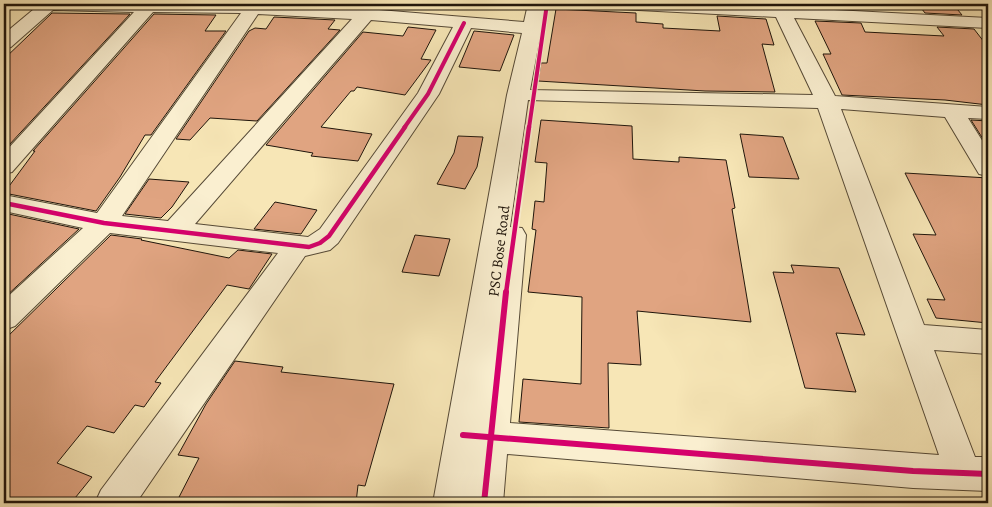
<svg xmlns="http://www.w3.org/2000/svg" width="992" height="507" font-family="Alegreya,serif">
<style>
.building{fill:#e0a481;stroke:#1f150b}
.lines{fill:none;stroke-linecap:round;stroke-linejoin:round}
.minor-casing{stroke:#554936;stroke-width:2}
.minor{fill:#faefd0;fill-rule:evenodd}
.cycleway-far2-casing{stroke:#faefd0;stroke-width:6}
.cycleway-far1-casing{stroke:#faefd0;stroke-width:8}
.cycleway-casing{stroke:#faefd0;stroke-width:9}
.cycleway-far2{stroke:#d6006c;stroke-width:4}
.cycleway-far1{stroke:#d6006c;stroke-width:4.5}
.cycleway{stroke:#d6006c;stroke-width:6}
.labels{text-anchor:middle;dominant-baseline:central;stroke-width:5;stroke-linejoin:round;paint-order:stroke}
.street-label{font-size:15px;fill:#1f150b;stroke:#faefd0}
</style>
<rect width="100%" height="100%" fill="#f7e6b6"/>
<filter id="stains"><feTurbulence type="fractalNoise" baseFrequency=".004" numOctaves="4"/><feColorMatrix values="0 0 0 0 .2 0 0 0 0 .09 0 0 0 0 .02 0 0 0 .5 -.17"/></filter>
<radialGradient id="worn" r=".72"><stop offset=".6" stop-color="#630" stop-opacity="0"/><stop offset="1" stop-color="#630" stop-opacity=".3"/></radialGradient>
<path class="building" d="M807,4H850L853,9L808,7Z
M918,4H953L962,15L925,13Z
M556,9L636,13V22L663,24V28L720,31L717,16L766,19L774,45L762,44L775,92L705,91L538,81L541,63H547Z
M52,13L130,14L9,145H4V59Z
M154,14L216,15L205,31H226L151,135H145L120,177L96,211L4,193L35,151H33Z
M274,17L335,20L328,29L340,30L257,121L210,118L190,140L176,139L249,31L255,28L266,29Z
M815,21L861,23L865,32L944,36L937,27L974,29L988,47V105L945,100L842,95L823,54H831Z
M408,27L436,30L421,59L431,60L405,95L357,87L354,91H351L321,127L372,134L358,161L311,156L313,153L266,145L363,32L403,36Z
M474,31L514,35L500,71L459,67Z
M541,120L632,126L633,159L679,162V157L726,160L735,208L732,209L751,322L637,311L641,365L608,363L609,428L519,422L523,379L581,384L582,297L528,292L536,230L532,229L535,201L544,202L547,163L535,162Z
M971,120L988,121V147Z
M740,134L783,137L799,179L749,177Z
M458,136L483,137L477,167L465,189L437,184L454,153Z
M905,173L988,178V323L936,318L927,299L945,300L913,234L936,235Z
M149,179L189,182L172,207L161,218L125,214Z
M275,202L317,210L301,234L254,229Z
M4,213L79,229L4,298Z
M111,235L142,239L141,240L229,258L238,250L272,254L249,289L227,285L155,382L161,383L144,407L135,405L114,433L87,426L57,463L92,477L71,503H4V340Z
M415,235L450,239L439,276L402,272Z
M791,265L839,268L865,335L836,333L856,392L805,388L773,272L794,273Z
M235,361L283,367L281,372L394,384L365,486L358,485L356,503H176L199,458L178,455L206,404Z"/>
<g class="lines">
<g class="minor-casing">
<path id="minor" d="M40,4H273L361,8L366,4H384L379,10L524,22L528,4H546L530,90L813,95L776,17L619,9L613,8L610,4H717L988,18V28L794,18L835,96L988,107V119L968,118L988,150V176L979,174L945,117L841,109L924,325L988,330V354L934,350L975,457H988V491L913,488L507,454L503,503H433L507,95L522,33L471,28L439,94L338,243L330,250L305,256L136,503H95L101,490L278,253L110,233L15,326L4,330V300L83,228L4,211V195L97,213L241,13L153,12L12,172L4,174V153L134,12L53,10L11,47L4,49V34ZM258,14L352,19L168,221L122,216ZM371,20L453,27L418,93L320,229L308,237L195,224ZM528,100L818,108L939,455L510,423L526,235L522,228L510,227Z"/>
</g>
<use href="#minor" class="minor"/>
<g class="cycleway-far2-casing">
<path id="cycleway-far2" d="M404,128L428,94L464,23
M529,128L547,4"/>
</g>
<g class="cycleway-far1-casing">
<path id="cycleway-far1" d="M4,203L104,223L309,247L320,243L329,236L405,127
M506,293L529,127"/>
</g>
<g class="cycleway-casing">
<path id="cycleway" d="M463,435L913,471L988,474
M484,503L506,292"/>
</g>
<use href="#cycleway-far2" class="cycleway-far2"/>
<use href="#cycleway-far1" class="cycleway-far1"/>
<use href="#cycleway" class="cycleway"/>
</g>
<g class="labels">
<g class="street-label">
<text transform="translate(499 251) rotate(-83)">PSC Bose Road</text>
</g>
</g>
<rect width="992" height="507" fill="none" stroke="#f7e6b6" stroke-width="20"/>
<rect x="5" y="5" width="982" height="497" fill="none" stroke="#1f150b" stroke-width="2.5"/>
<rect x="10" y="10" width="972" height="487" fill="none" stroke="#1f150b"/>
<rect width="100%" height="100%" filter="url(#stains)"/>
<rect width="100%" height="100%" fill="url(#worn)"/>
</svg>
